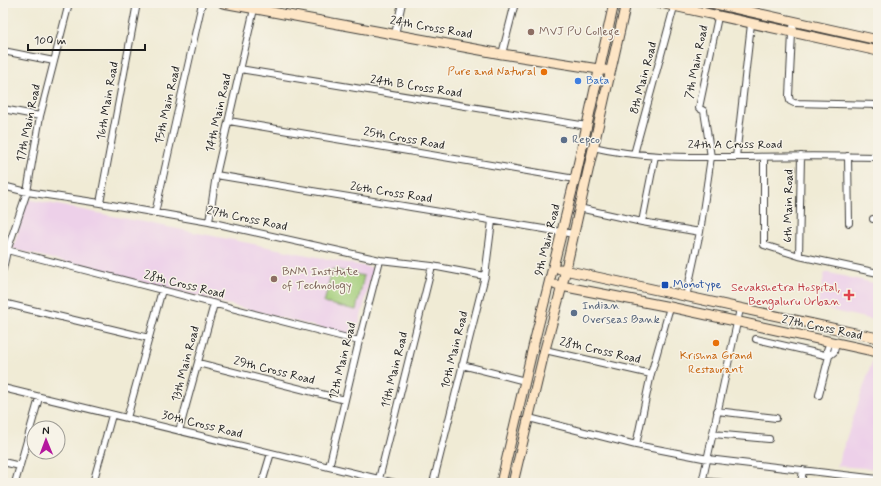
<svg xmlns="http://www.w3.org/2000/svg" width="881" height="486" font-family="Mynerve,sans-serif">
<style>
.built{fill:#edd0e9}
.pitch{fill:#a3cd79;stroke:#60744a}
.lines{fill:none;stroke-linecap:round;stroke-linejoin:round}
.street-casing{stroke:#3c3b38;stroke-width:8}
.secondary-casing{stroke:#3c3b38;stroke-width:11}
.street{stroke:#fff;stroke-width:6}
.secondary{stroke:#fde5c5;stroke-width:9}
.education-dot{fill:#8d6e63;stroke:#f7f3e8;stroke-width:1.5}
.food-dot{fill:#e8710a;stroke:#f7f3e8;stroke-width:1.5}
.shop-dot{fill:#3f7fe0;stroke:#f7f3e8;stroke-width:1.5}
.service-dot{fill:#5c6f8a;stroke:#f7f3e8;stroke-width:1.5}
.transit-dot{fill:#1a4fb4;stroke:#f7f3e8;stroke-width:1.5}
.health-dot{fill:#e0444e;stroke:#f7f3e8;stroke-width:1.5}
.labels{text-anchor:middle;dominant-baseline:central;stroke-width:3;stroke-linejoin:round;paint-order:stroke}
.street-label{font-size:12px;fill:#1c1c1c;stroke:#f7f3e8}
.education-label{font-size:12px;fill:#785e54;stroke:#f7f3e8;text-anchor:start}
.food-label{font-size:12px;fill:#c56008;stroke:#f7f3e8;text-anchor:end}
.shop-label{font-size:12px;fill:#366cbe;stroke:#f7f3e8;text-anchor:start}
.service-label{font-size:12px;fill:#4e5e75;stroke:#f7f3e8;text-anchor:start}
.transit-label{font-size:12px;fill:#164399;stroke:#f7f3e8;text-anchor:start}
.health-label{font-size:12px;fill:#be3a42;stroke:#f7f3e8;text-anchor:end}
</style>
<rect width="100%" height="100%" fill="#f7f3e8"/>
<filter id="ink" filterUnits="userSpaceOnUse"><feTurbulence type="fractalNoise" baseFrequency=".025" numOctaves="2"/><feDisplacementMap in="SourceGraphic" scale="8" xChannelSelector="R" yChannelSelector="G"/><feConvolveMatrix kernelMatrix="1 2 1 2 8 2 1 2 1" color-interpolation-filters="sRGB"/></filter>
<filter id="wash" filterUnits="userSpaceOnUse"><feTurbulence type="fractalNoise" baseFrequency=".012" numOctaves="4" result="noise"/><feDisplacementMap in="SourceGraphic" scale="16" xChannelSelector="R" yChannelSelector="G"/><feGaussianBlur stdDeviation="0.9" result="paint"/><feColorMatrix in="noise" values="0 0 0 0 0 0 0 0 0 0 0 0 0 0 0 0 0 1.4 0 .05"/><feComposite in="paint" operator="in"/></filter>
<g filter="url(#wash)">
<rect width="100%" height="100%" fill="#f0ebd5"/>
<path class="built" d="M27,199L373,268L356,337L13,249Z
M825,272L878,284V321L817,307Z
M873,359L878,360V469L837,466Z"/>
<path class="pitch" d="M332,269L364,276L356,310L324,303Z"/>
</g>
<g filter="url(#ink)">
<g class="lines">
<g class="street-casing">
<path id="street" d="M794,22L792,33L789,96L790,101L794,103L878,105
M395,34L402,3
M3,51L54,61
M502,54L515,3
M240,69L587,126
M3,109L40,116
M229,121L575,179
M593,147C643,159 696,157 747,157C791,156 834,156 878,157
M634,154L674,7
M848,156L849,223
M736,157L751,24
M764,157V245L799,256L878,273
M216,175L574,234
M3,186L27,192L100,203L209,222L380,260L432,266L485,276
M100,203L137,3
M579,208L642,222L700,232
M155,213L202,3
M873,219H878
M209,222L216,175L254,9
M642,222L655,156
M3,249L359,341
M799,256L801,156
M3,269L7,251L27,192L40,116L69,3
M686,297L700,232L711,157L704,111L699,108L718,17
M3,303L149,338
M670,307L651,374L636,445L708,459L878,479
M756,339L829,356
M545,350L651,374
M829,356L834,352L836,343
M198,363L345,400
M462,365L525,381
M3,388L395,483
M819,395L829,356L827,350L830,342
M717,411L776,418
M127,418L162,290
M529,418L636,445
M179,431L214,304
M713,434L769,439
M3,462L20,466
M329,467L359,341L380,260
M379,479L432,266
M702,481L723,483
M15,483L39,398
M93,483L112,415
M262,483L271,453
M433,483L485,276L492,221
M702,483L740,309
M801,483L803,470"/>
</g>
<g class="secondary-casing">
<path id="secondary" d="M223,3L502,54L605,70
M660,3L878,51
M711,3L878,40
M560,269L878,338
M556,285L670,307L878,352
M501,483L533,347L575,179L614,3
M513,483L544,353L562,286L626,3"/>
</g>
<use href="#street" class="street"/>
<use href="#secondary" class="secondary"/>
</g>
</g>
<g class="education-dot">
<circle cx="531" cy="32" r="4"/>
<circle cx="274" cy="279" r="4"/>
</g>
<g class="food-dot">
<circle cx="544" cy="72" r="4"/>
<circle cx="716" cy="343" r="4"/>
</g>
<circle class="shop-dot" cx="578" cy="81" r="4"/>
<g class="service-dot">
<circle cx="564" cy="140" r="4"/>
<circle cx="574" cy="313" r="4"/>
</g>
<rect class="transit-dot" x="661" y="281" width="8" height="8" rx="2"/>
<path class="health-dot" d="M847 289h4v4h4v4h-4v4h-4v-4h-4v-4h4z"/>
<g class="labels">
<g class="street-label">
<text transform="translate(431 28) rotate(10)">24th Cross Road</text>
<text transform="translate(697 62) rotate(-78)">7th Main Road</text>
<text transform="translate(644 78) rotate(-75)">8th Main Road</text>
<text transform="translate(416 87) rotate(9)">24th B Cross Road</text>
<text transform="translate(108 101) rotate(-80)">16th Main Road</text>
<text transform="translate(168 105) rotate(-77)">15th Main Road</text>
<text transform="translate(219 113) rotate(-77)">14th Main Road</text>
<text transform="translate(29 123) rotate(-78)">17th Main Road</text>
<text transform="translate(404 139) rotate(10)">25th Cross Road</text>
<text x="735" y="145">24th A Cross Road</text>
<text transform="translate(391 193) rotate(9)">26th Cross Road</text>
<text transform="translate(789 206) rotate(-89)">6th Main Road</text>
<text transform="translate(247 219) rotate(12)">27th Cross Road</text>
<text transform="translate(548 240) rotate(-76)">9th Main Road</text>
<text transform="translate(184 285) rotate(14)">28th Cross Road</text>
<text transform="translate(822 328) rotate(12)">27th Cross Road</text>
<text transform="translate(455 350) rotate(-76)">10th Main Road</text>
<text transform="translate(600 351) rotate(13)">28th Cross Road</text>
<text transform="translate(343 361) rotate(-76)">12th Main Road</text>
<text transform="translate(186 364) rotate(-75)">13th Main Road</text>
<text transform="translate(395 370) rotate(-76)">11th Main Road</text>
<text transform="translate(274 371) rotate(14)">29th Cross Road</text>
<text transform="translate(202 425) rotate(14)">30th Cross Road</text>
</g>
<g class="education-label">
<text x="539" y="32">MVJ PU College</text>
<text x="282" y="272">BNM Institute<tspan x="282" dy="14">of Technology</tspan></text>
</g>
<g class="food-label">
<text x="536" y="72">Pure and Natural</text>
<text x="716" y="356" text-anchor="middle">Krishna Grand<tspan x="716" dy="14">Restaurant</tspan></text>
</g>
<g class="shop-label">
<text x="586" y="81">Bata</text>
</g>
<g class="service-label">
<text x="572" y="140">Repco</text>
<text x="582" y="306">Indian<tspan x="582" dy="14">Overseas Bank</tspan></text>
</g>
<g class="transit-label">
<text x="673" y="285">Monotype</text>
</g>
<g class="health-label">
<text x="840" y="288">Sevakshetra Hospital,<tspan x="840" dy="14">Bengaluru Urban</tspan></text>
</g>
</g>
<rect width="881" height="486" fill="none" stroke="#f7f3e8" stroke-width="16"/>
<g transform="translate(46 440) rotate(359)"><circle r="19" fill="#f7f3e8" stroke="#9f9d96"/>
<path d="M0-3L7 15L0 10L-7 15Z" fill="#b5179e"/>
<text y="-6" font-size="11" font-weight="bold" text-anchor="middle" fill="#1c1c1c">N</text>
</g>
<path d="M28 44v6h117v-6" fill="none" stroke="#1c1c1c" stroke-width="2"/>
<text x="34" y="44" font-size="12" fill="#1c1c1c" stroke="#f7f3e8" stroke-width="3" paint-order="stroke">100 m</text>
</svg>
